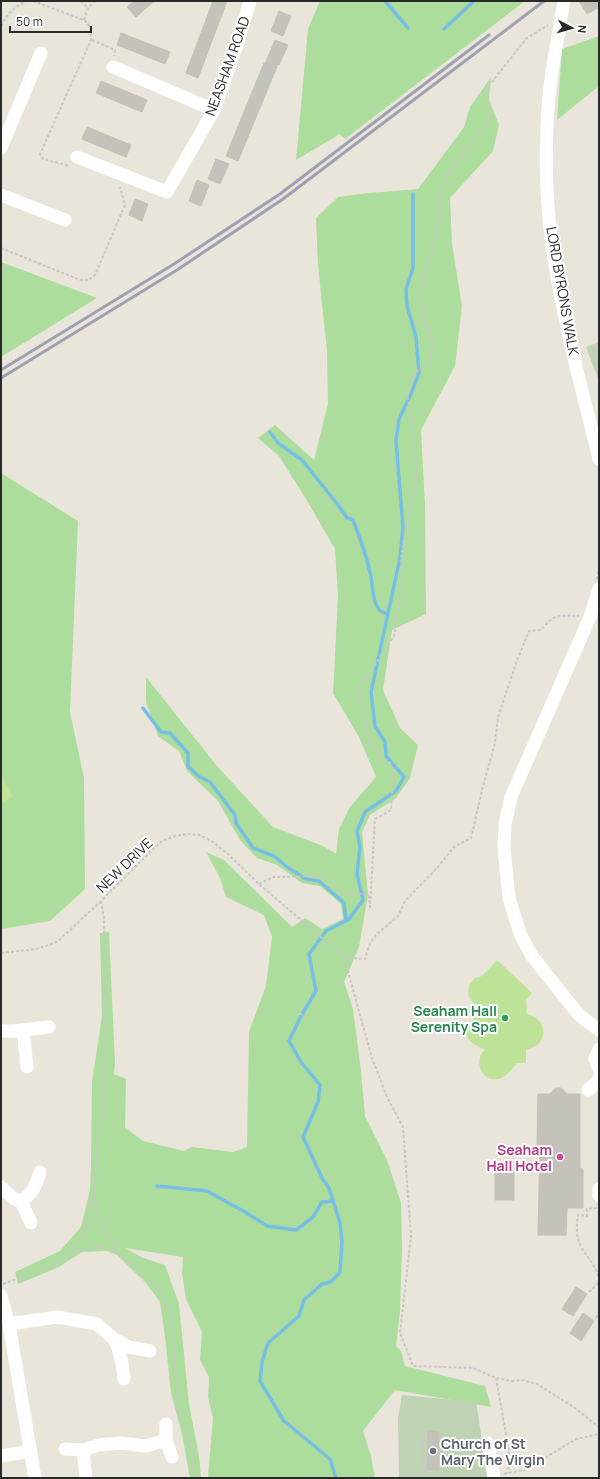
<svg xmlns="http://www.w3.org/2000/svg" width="600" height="1479" font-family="Manrope,sans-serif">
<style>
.green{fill:#addd9c}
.cemetery{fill:#c0d2b4}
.pitch{fill:#bee398}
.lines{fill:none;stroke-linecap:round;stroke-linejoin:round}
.stream{stroke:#76bfe4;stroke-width:3.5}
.building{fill:#c5c1bb;stroke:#c5c0b5}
.path{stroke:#c7c7c7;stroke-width:2;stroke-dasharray:3 2;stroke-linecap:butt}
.minor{stroke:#fff;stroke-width:13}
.rail{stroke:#9fa0b1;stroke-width:3}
.leisure-dot{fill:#2e9e5b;stroke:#fff;stroke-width:1.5}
.hotel-dot{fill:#d1479c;stroke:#fff;stroke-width:1.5}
.worship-dot{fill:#6b7280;stroke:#fff;stroke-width:1.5}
.labels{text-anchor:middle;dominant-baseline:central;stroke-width:4;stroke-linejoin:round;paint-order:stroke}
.street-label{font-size:14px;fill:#292929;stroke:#fff}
.leisure-label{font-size:14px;font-weight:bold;fill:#27864d;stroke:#fff;text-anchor:end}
.hotel-label{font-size:14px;font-weight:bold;fill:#b23c85;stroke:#fff;text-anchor:end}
.worship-label{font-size:14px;font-weight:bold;fill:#5b616d;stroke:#fff;text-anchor:start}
</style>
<rect width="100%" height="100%" fill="#eae5db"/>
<path class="green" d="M320,1H525L345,139L340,134L296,160L308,29Z
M599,36V86L557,120L562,49Z
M491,77L489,100L499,125L493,151L450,198L452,244L462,306L455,366L421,430L425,504L426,614L392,630L383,690L400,728L418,745L410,778L396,798L370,815L362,832L368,895L359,947L344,982L353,1009L361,1071L365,1116L387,1160L401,1203L402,1248L400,1312L396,1346L401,1351L405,1366L485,1386L491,1407L395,1390L363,1431L371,1456L375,1478H209L208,1476L213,1418L208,1397L209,1377L200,1360L202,1332L186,1299L182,1273L183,1257L125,1248L143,1258L165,1265L179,1304L189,1404L199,1456L201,1478H190L182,1434L171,1393L165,1336L160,1302L146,1283L117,1255L106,1251L82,1252L59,1267L18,1284L15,1272L60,1251L81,1227L90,1190L91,1167L92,1082L102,1016L100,933L109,932L115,1063L114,1074L126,1079L125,1127L143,1141L184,1151L192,1147L233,1152L247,1147L249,1032L266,986L272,937L264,915L226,897L220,878L206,852L224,860L292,927L305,918L322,929L343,919L341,904L320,886L302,883L277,865L257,858L240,840L218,801L187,771L179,751L158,736L146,702V677L217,766L273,827L323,846L336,854L339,829L350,807L376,777L359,737L333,693L338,597L335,549L306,499L279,456L258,438L275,425L314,460L328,403L327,351L318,265L316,218L338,197L369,193L418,189L464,127L470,107Z
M1,262L97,298L1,357Z
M1,473L78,521L70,712L84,778L85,889L50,921L1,929Z"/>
<path class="cemetery" d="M599,342V381L586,347Z
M402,1395L476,1402L488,1478H399L398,1418Z"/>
<path class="pitch" d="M1,774L13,797L1,804Z
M497,960L532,993L526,1000L527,1014C539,1017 549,1029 540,1042C537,1046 531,1048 526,1050V1063H517C513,1068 508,1075 501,1078C488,1084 476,1070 480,1057C481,1054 483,1052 485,1049C461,1043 459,1023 483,1014V1006H478L472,1002L468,994L469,985L475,978L482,976Z"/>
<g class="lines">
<path class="stream" d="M385,1L408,28
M444,29L474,1
M270,432L278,443L302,460L338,505L347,518L353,520C360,538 367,557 371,577C373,587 372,599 378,608C380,612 384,613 388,614
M143,708L161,732L170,733L188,753V766L198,776L210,782L235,815L236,823L253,848L274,856L287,867L306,879L319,881L344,903L346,921
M157,1186L207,1191L245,1212L267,1226L296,1230L313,1217L322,1202L333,1201
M336,1478L330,1459L284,1421L260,1381L262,1362L268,1343L299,1316L304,1300L322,1284L331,1282L340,1272L342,1242L340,1223L329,1188L322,1178L303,1137L318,1102L320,1085L301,1062L289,1041L302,1014L316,991L309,954L326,931L349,919L363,900L357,874L360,847L357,831L365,812L396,791L404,777L386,756L385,742L375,726L371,692L400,558L403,527L396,441L399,419L411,394L419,373L416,337L407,306L406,289L413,268V194"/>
</g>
<path class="building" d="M134,1H154L136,17L127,7Z
M213,1H227L198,78L186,73Z
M579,1H599V7L587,14Z
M279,11L291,16L283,36L271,31Z
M121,33L170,52L165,64L117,45Z
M275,40L288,45L279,65L278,64L238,161L226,156L264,63L265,64Z
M101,81L147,100L142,112L96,93Z
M87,127L131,145L126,157L82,139Z
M216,159L229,164L220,184L208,179Z
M197,180L209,185L201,206L189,201Z
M135,199L148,204L142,221L129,215Z
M556,1088H561L567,1094H580V1168L583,1169V1208H567L566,1235H538L540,1146H537L538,1094H550Z
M495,1162H514V1200H495Z
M576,1287L587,1294L573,1316L562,1309Z
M583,1313L594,1321L581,1341L570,1333Z
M428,1431L439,1432L438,1470L427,1469Z"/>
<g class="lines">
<path class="path" d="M33,1L84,20C91,25 91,31 91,40L40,154L43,159L69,166
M81,1L88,8
M84,20L88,8L95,1
M1,26C7,14 15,6 27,1
M92,40L115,50L114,56
M1,248L80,280H88L95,275L125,205L120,187
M597,579L599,567
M259,884L273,877L324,876L343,896L356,893L369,896L370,907L375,819L391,810L393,771L390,763L378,759V748L370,746L358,687L365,680L394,636L403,580L401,559L405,533L417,480L412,421L407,394L414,373L430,362L432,343L418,294L437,235L440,191L449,173L490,118L487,106V88L527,38L548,25
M1,953L37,949L57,942L101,901L152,850L162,841L175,836L187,834L200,835L213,842L230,856L259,884L344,957L372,1058L387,1097L403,1127L411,1236L400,1333L413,1366L473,1368L496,1378L512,1381L522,1380L537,1384L575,1408L599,1427
M344,957L365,959L370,943L378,933L398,916L405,901L437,868L454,847L471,838L483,786L495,743L498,717L518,658L529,631L541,630C555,613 558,616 579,616
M296,1010L307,1019
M93,1196C98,1217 105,1233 117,1250
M597,1208L587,1209V1216L578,1215C577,1222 576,1231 578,1238C581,1252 594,1262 599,1277
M71,1252L98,1247L117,1251L147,1278L163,1295L172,1318L178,1408L194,1454L195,1478
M3,1284L55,1264L71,1252L88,1226L93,1195L105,1080L104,919L101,901
M589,1292L599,1282
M596,1318L599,1312
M496,1378L509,1451L508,1473
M422,1440L425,1478
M504,1474L508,1473L525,1470L576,1439L599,1434"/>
<path class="minor" d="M564,1C557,43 548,85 547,127C545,170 547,215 554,258C564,325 583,393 599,459
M113,67L214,110
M1,148L41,53
M77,157L167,192L214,110L237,45L250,1
M1,195L65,220
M599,589L590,617L511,797L505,824L504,848L509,898L521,936L532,956L579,1015L599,1030
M23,1030L27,1067
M1,1031H13L49,1027
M599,1049L595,1059L599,1069
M588,1090L596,1083L599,1078
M1,1187L14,1199L21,1201C33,1194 36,1185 40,1172
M599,1189V1196
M21,1201L31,1223
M1,1296L9,1324L35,1478
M9,1324L57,1317L97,1324L114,1339L129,1347L150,1351
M114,1339C121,1352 123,1364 124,1379
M166,1424V1440L172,1457
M488,1443L494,1478
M65,1449L83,1450L99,1445L121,1443L146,1446L166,1440
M83,1450L86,1478
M1,1456L31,1451"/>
<path class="rail" d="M1,370L174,264L280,194L489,35
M1,378L177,270L283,199L544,1"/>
</g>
<circle class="leisure-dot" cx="505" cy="1018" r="4"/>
<circle class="hotel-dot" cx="560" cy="1157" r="4"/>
<circle class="worship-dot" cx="433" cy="1451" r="4"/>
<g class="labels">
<g class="street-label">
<text transform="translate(227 66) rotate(-70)">NEASHAM ROAD</text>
<text transform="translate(563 291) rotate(80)">LORD BYRONS WALK</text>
<text transform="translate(124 865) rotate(-44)">NEW DRIVE</text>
</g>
<g class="leisure-label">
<text x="497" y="1010">Seaham Hall<tspan x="497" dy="16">Serenity Spa</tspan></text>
</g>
<g class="hotel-label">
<text x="552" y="1149">Seaham<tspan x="552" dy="16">Hall Hotel</tspan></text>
</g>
<g class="worship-label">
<text x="441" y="1443">Church of St<tspan x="441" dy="16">Mary The Virgin</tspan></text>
</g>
</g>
<rect width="600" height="1479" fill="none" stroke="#292929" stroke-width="4"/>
<g transform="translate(572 28) rotate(96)" stroke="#ffffff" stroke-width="3" paint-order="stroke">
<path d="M0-3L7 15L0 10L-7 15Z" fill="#292929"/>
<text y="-6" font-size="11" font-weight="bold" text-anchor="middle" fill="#292929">N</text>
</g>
<path d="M10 26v6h81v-6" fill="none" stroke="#292929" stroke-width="2"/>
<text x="16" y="26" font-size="12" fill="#292929" stroke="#ffffff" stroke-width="3" paint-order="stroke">50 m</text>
</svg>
